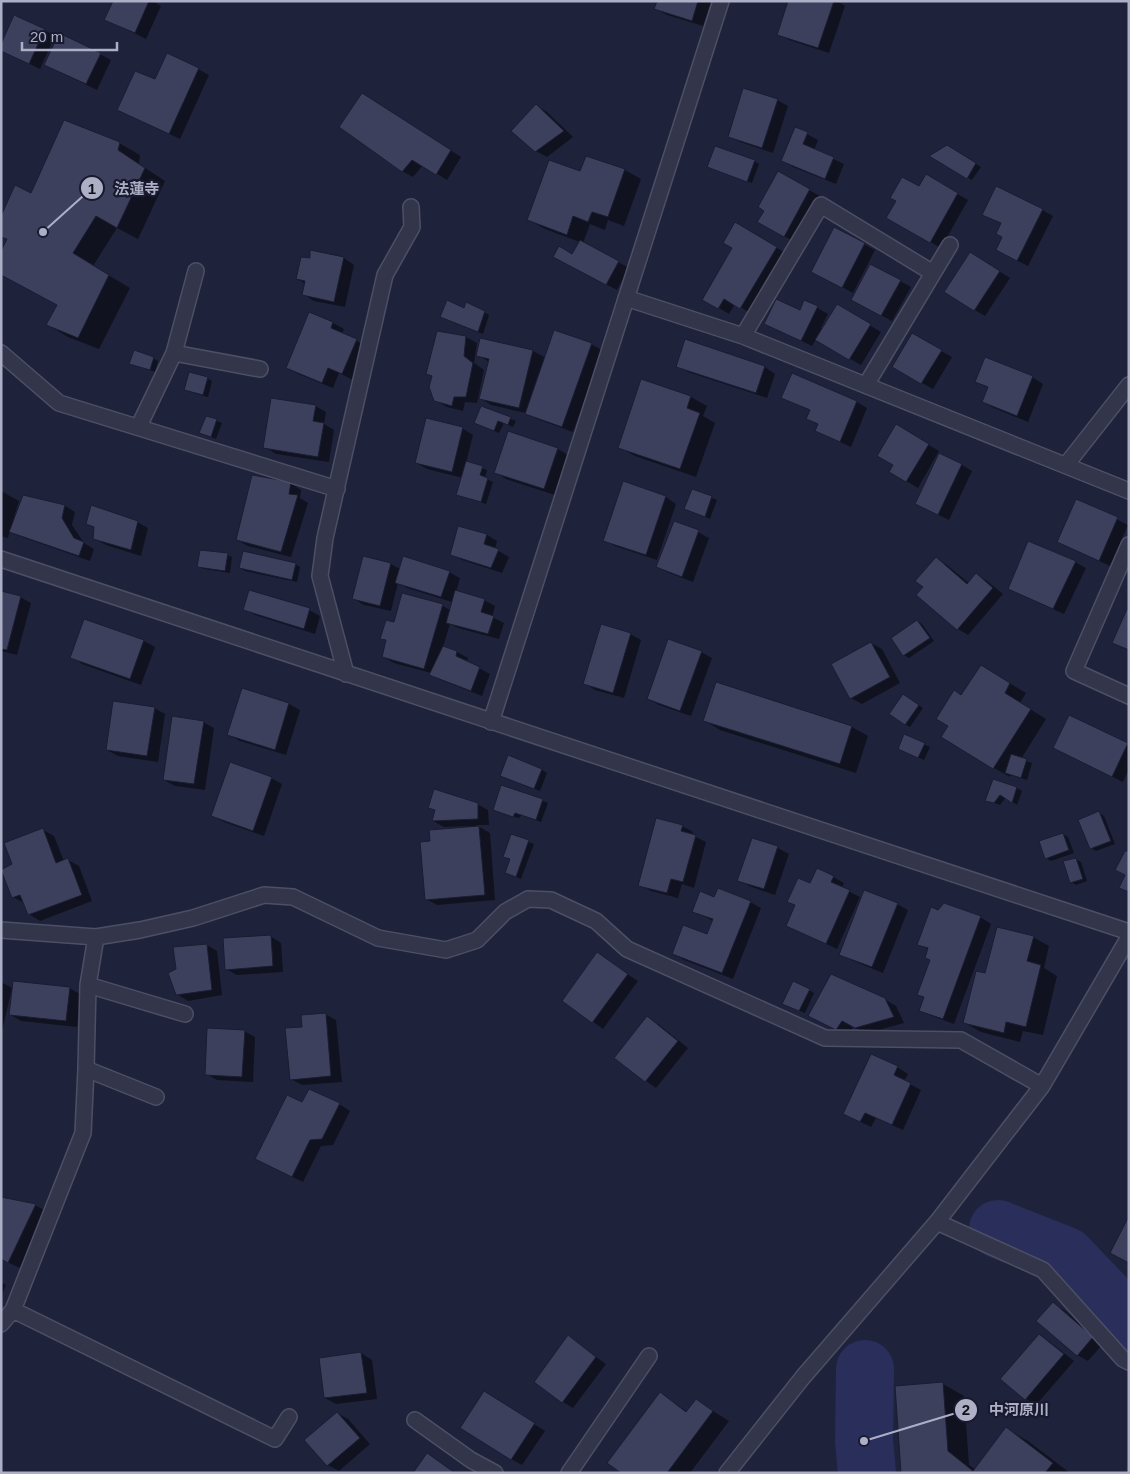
<svg xmlns="http://www.w3.org/2000/svg" width="1130" height="1474" font-family="Arial,'Noto Sans JP',sans-serif">
<style>
.shadow{fill:#0007}
.lines{fill:none;stroke-linecap:round;stroke-linejoin:round}
.river{stroke:#2a2e5b;stroke-width:58}
.building{fill:#3d405d;stroke:#1a1c31}
.minor-casing{stroke:#4d4f65;stroke-width:18}
.minor{stroke:#33354b;stroke-width:15}
.leader{fill:none;stroke:#adafc7;stroke-width:2}
.callout-dot{fill:#adafc7;stroke:#181a2f;stroke-width:2}
.mark-label{font-size:15px;text-anchor:middle;font-weight:bold;fill:#111}
.callout-label{font-size:15px;text-anchor:middle;font-weight:bold;fill:#adafc7;stroke:#181a2f;stroke-width:4.5;stroke-linejoin:round;paint-order:stroke}
</style>
<rect width="100%" height="100%" fill="#1f223b"/>
<path class="shadow" d="M114,1H153L161,6L146,39L106,19Z
M658,1H711L703,26L667,15L656,9Z
M789,1H837L845,6L829,53L789,40L778,34Z
M44,30L55,36L40,69L1,50Z
M100,54L111,60L97,90L45,65Z
M198,69L209,75L180,139L119,110L156,81Z
M777,100L788,106L773,153L740,142L729,136Z
M373,101L461,157L447,180L423,165L413,177L402,171Z
M537,106L547,112L573,137L547,157L536,151L513,131Z
M807,134L818,140L814,150L844,164L836,184L793,167L783,161Z
M119,143L140,155L139,164L165,181L138,239L117,228L93,266L130,288L99,349L68,337L48,325L59,305L8,240L1,236L31,195Z
M947,147L981,167L972,180L932,156Z
M587,157L625,170L641,179L624,226L608,220L605,230L590,224L583,243L629,268L617,290L565,262L573,255L580,242L545,229L529,220L581,173Z
M754,161L759,164L752,183L708,167Z
M778,173L820,196L795,242L769,228Z
M926,176L968,200L941,248L888,218L897,202L919,188Z
M1042,210L1053,216L1028,266L1008,256L1003,237L1002,224L984,214Z
M736,223L787,254L752,314L735,304L729,314L704,299L734,248Z
M835,229L875,250L853,293L824,277Z
M344,258L354,265L345,307L314,301L303,294L306,284L297,279L312,260Z
M981,260L1010,278L985,316L975,310Z
M900,281L911,287L892,321L863,306Z
M805,301L828,314L821,328L823,329L837,306L881,332L861,365L816,339L812,346L777,329L800,311Z
M464,310L484,312L489,315L483,334L446,319Z
M310,314L333,323L344,329L342,334L367,346L353,380L339,373L333,388L298,374L288,368Z
M438,333L466,337L477,343L474,363L484,370L477,403L465,402L463,411L447,407L435,400L433,377L427,374Z
M912,335L952,357L933,389L894,367Z
M481,339L533,351L546,358L591,344L602,350L573,432L537,419L526,413L491,405L480,398L489,362L478,355Z
M686,341L765,367L775,374L767,398L688,372L678,366Z
M153,358L158,361L155,372L131,363Z
M792,374L857,402L867,408L851,447L816,431L818,425L808,419L811,411L782,397Z
M1032,377L1043,384L1028,422L994,408L983,402L989,388L976,382Z
M207,378L212,381L208,397L190,392L185,389Z
M691,397L707,406L703,416L715,423L696,477L635,456L619,447Z
M315,406L326,412L324,424L334,430L329,462L276,454L265,447Z
M481,407L516,421L513,427L504,423L499,433L475,423Z
M207,417L222,423L216,439L201,433Z
M896,426L939,451L918,488L891,472L898,469Z
M462,428L473,435L466,463L487,470L485,478L493,482L486,504L458,494L463,478L427,469L416,463Z
M558,449L568,455L555,495L506,479L495,472Z
M962,465L972,471L949,520L916,504Z
M290,483L301,490L300,498L308,503L291,557L248,546L237,540Z
M624,483L666,497L676,504L657,560L615,546L604,540Z
M692,490L717,500L710,519L690,511Z
M1,491L19,501L14,517L16,518L24,497L65,506L75,512L72,525L84,543L94,549L90,561L22,537L10,531L8,538L1,536Z
M1077,500L1128,525L1110,566L1058,542Z
M137,522L148,528L141,556L106,545L95,539V528L87,523Z
M458,528L487,535L497,541L495,549L509,557L502,573L462,560L451,554Z
M698,532L709,538L693,582L669,573L658,567Z
M227,555L232,557L230,573L204,569L198,566Z
M936,559L947,565L969,583L977,575L987,581L1003,594L968,635L958,629L924,587Z
M1075,562L1086,568L1064,614L1009,589Z
M295,564L300,567L297,582L245,571L240,568Z
M391,564L400,569L449,572L460,578L456,592L484,600L495,606L492,617L504,623L499,639L458,628L450,624L443,647L457,652L468,658L467,662L490,674L482,696L441,680L431,673L394,663L383,657L387,641L382,638L395,623L403,594L443,606L450,610L452,602L407,588L398,583L391,611L364,605L354,599Z
M1,592L20,597L31,603L17,655L1,651Z
M244,609L309,610L320,616L315,634L255,615Z
M85,620L144,641L155,647L141,685L82,664L72,657Z
M917,621L922,624L934,641L909,658L904,655Z
M630,634L641,640L624,698L595,690L584,683Z
M871,643L882,649L900,683L862,704L851,698Z
M701,652L712,658L691,716L659,705L648,699Z
M998,676L1026,693L1020,703L1046,719L1021,759L1032,763L1027,780L1011,775L1010,777L994,768L949,726L962,697Z
M243,690L289,704L300,710L286,755L240,741L229,735Z
M908,698L923,708L910,727L905,724Z
M154,708L165,714L158,762L118,756L107,750Z
M1070,717L1129,746V769L1123,782L1054,748Z
M704,720L852,727L868,736L856,773L720,730Z
M203,722L214,728L205,790L175,786L164,780Z
M905,736L930,747L924,760L904,751Z
M542,770L547,773L540,791L506,778Z
M271,778L282,784L264,836L224,822L213,816Z
M502,786L548,803L541,822L521,815L519,818L494,810Z
M1017,788L1022,791L1017,805L1006,797L1000,805L987,800Z
M477,804L488,810L489,825H476L490,833L495,900L437,905L426,899L432,842L467,828V826L444,827L433,821L436,811L430,807Z
M1099,813L1104,816L1115,844L1096,851L1091,848Z
M682,826L693,832L692,835L706,842L694,888L682,884L678,898L651,891L640,885Z
M43,830L54,836L64,861L68,860L79,866L92,901L40,921L29,914L24,903L13,897L14,865Z
M1063,834L1068,837L1074,853L1051,861L1046,858Z
M512,836L534,844L521,879L506,873L511,859Z
M752,839L778,848L789,854L775,895L749,886L739,880Z
M1076,859L1081,862L1087,881L1076,885L1071,882Z
M833,877L844,883L842,888L860,897L837,949L798,931L810,884Z
M715,898L750,902L761,908L733,979L684,960L673,953L707,936L713,921L694,911Z
M897,904L908,910L883,973L851,960L841,954Z
M939,911L980,917L991,924L954,1024L932,1016L921,1010L925,998L919,994L931,960L929,950L919,944Z
M270,936L281,943L283,972L237,975L226,969Z
M1033,937L1049,946L1044,968L1057,976L1043,1035L1023,1031L1020,1042L981,1032L965,1023L986,975Z
M207,945L217,951L222,995L188,1001L177,994V970Z
M607,961L638,981L603,1029L563,1000Z
M1,982L14,989L69,988L80,994L77,1027L21,1021L11,1015L13,992H11L1,1036Z
M809,990L814,993L805,1013L789,1006Z
M884,999L896,1006L904,1023L867,1033L853,1027L848,1035L820,1021Z
M325,1014L336,1020L342,1082L302,1085L291,1079L303,1028Z
M647,1018L658,1024L688,1048L656,1088L646,1081L616,1058Z
M244,1031L255,1037L253,1082L217,1080L206,1074Z
M897,1067L908,1074L904,1081L921,1090L903,1130L876,1118L871,1127L845,1114Z
M303,1104H339L350,1111L333,1145L321,1146L303,1182L267,1165Z
M1,1198L35,1205L46,1211L20,1268L1,1259Z
M1,1282L6,1285L1,1297Z
M1053,1304L1064,1310L1103,1344L1088,1361L1077,1355Z
M1040,1335L1050,1342L1074,1361L1036,1405L1026,1399Z
M568,1337L606,1364L573,1408L563,1402Z
M361,1353L372,1360L377,1399L336,1404L325,1398Z
M943,1384L964,1396L969,1465L976,1470L1007,1429L1028,1441L1070,1473H902Z
M660,1394L688,1412L697,1401L729,1421L690,1473H623Z
M495,1399L545,1431L522,1465L511,1459Z
M337,1413L348,1419L370,1444L339,1471L328,1465Z"/>
<g class="lines">
<path class="river" d="M998,1229L1066,1256L1129,1322
M865,1369L864,1441L867,1473"/>
</g>
<path class="building" d="M113,1H149L135,33L104,20Z
M657,1H698L692,21L654,9Z
M788,1H834L818,48L777,35Z
M14,15L45,29L29,64L1,51V44Z
M59,33L101,53L86,84L44,65Z
M167,53L199,68L169,134L117,110L135,71L155,79Z
M743,88L778,99L762,148L728,137Z
M362,93L451,150L436,175L412,160L402,172L339,127Z
M536,104L564,131L535,152L511,131Z
M64,120L120,142L118,150L145,168L117,228L96,216L73,253L109,275L78,338L46,325L57,305L1,275V251L7,239L1,237V216L15,185L31,193Z
M795,127L808,132L803,144L834,157L825,179L781,161Z
M947,145L976,163L967,179L929,156Z
M715,146L755,160L747,182L707,167Z
M586,156L625,169L608,217L592,212L588,222L573,216L567,235L527,220L549,160L580,171Z
M778,171L810,189L784,237L757,222L764,211L758,207Z
M926,174L958,193L930,243L886,218L896,201L890,198L902,177L919,186Z
M996,186L1043,209L1017,261L996,250L1002,237L996,234L1001,223L982,215Z
M735,222L777,247L740,309L724,299L718,309L702,300L732,248L723,243Z
M834,227L865,243L842,288L811,272Z
M580,240L619,261L606,285L553,257L559,246L572,254Z
M310,250L344,257L334,302L302,295L305,281L296,279L301,257L310,258Z
M970,252L1000,271L974,311L944,292Z
M870,264L901,280L881,316L851,300Z
M776,299L800,310L804,300L818,306L801,341L764,324Z
M447,300L464,308L466,302L485,311L478,332L440,317Z
M837,304L871,324L849,360L815,340Z
M309,312L333,322L331,328L357,339L342,374L328,368L322,383L286,368Z
M554,330L592,343L562,427L525,414Z
M437,331L466,336L464,356L473,363L466,397H454L452,406L434,401L429,387L432,376L426,374Z
M912,333L942,350L921,384L892,367Z
M480,338L533,350L519,408L479,399L489,359L476,356Z
M685,339L765,366L756,393L676,367Z
M134,350L154,357L150,370L129,364Z
M985,357L1033,376L1017,416L982,402L988,387L975,382Z
M189,372L208,377L203,395L184,390Z
M792,373L857,401L840,442L815,431L818,424L806,419L810,410L781,398Z
M641,379L691,396L687,408L700,413L680,469L618,448Z
M271,398L316,405L313,421L324,423L318,457L263,448Z
M481,406L511,417L508,425L498,421L494,431L474,423Z
M206,416L217,419L211,437L199,433Z
M426,418L463,427L452,472L415,463Z
M896,424L929,444L906,482L889,472L893,465L877,456Z
M508,431L558,448L544,489L494,473Z
M939,453L962,464L938,515L915,504Z
M466,461L483,466L480,475L488,478L481,502L456,495Z
M252,475L291,482L289,494L298,495L281,552L236,540Z
M623,481L666,496L646,555L603,541Z
M692,489L712,496L705,517L684,509Z
M23,495L65,505L62,518L74,538L84,542L79,556L9,532Z
M1076,499L1118,517L1099,561L1057,542Z
M91,505L138,521L131,550L93,539L94,527L86,524Z
M674,521L699,530L682,577L656,567Z
M458,526L487,534L484,544L499,549L491,568L450,555Z
M1028,541L1076,561L1053,609L1008,589Z
M200,550L228,553L225,571L197,567Z
M243,551L296,563L292,580L239,568Z
M363,556L391,563L380,606L352,599Z
M403,556L450,571L441,597L395,583Z
M936,557L967,584L976,573L993,588L957,630L916,595L923,587L915,581Z
M249,590L310,608L304,629L243,610Z
M455,590L485,599L481,612L494,616L488,634L446,623Z
M1,591L21,596L7,650L1,649Z
M402,593L443,604L424,669L382,657L386,640L380,639L386,620L394,622Z
M1127,609H1129V650L1112,643Z
M84,619L144,640L130,679L70,658Z
M917,620L930,638L903,656L891,638Z
M601,624L631,633L613,693L583,684Z
M668,639L702,651L680,711L647,699Z
M871,642L890,677L850,699L831,664Z
M443,646L457,651L456,656L480,667L471,691L429,675Z
M981,665L1010,683L1005,693L1031,709L993,769L941,737L948,726L936,719L954,690L961,695Z
M716,682L852,726L840,764L703,721Z
M242,688L289,703L275,750L227,735Z
M903,694L919,705L905,725L889,714Z
M113,701L155,707L147,756L106,750Z
M1069,715L1128,743L1112,777L1053,748Z
M172,716L204,721L194,784L163,780Z
M904,734L925,743L918,758L898,749Z
M1011,754L1027,759L1021,778L1005,773Z
M508,755L542,769L534,789L500,776Z
M230,762L272,777L253,831L211,816Z
M993,779L1017,787L1012,803L1000,795L994,803L985,801Z
M501,785L543,799L536,820L515,813L513,817L493,810Z
M434,789L478,803V819L432,821L435,810L428,808Z
M1099,811L1111,841L1090,849L1078,820Z
M656,818L683,825L681,831L696,835L683,882L671,879L667,893L638,886Z
M479,826L485,895L425,900L420,842L430,841L429,830Z
M43,828L56,863L68,858L82,895L28,915L20,895L12,898L1,870L12,864L4,843Z
M1063,833L1069,850L1045,859L1039,841Z
M511,834L529,840L516,877L505,873L510,859L503,857Z
M752,838L778,846L764,889L737,881Z
M1125,851H1129V892L1119,888L1125,875L1115,870Z
M1076,858L1083,879L1070,883L1063,861Z
M817,868L834,876L831,882L850,890L826,944L786,926L795,905L787,902L798,878L810,883Z
M718,888L751,901L722,973L672,954L683,925L707,934L713,919L692,912L700,891L714,897Z
M864,890L898,903L872,967L839,955Z
M944,903L981,916L943,1019L919,1011L924,997L917,995L930,960L925,958L928,948L917,945L931,907L938,910Z
M997,927L1034,936L1027,961L1041,965L1026,1027L1006,1022L1004,1033L963,1023L976,971L985,973Z
M271,935L273,966L225,970L223,938Z
M207,944L212,990L176,995L168,973L176,969L173,947Z
M597,952L628,974L592,1023L562,1001Z
M831,974L885,998L894,1017L855,1028L842,1021L836,1030L808,1016Z
M13,981L70,987L66,1021L9,1015Z
M793,981L810,989L799,1011L782,1004Z
M326,1013L331,1076L290,1080L285,1028L302,1027L301,1015Z
M647,1016L678,1041L645,1082L614,1058Z
M207,1028L245,1030L242,1077L205,1075Z
M871,1054L898,1066L894,1075L911,1083L892,1125L865,1113L860,1122L843,1114Z
M309,1089L340,1103L322,1139L310,1140L292,1177L255,1159L287,1095L302,1102Z
M1,1197L36,1204L8,1263L1,1259Z
M1129,1216V1263L1110,1253Z
M1053,1302L1093,1337L1077,1356L1036,1321Z
M1039,1334L1064,1354L1025,1400L1000,1379Z
M568,1335L596,1357L562,1403L534,1382Z
M361,1352L367,1393L324,1398L319,1358Z
M943,1382L948,1451L973,1471L1006,1427L1053,1463L1045,1473H901L895,1386Z
M484,1391L535,1423L511,1460L460,1428Z
M660,1392L686,1412L696,1399L713,1411L667,1473H621L607,1463Z
M337,1412L360,1438L327,1466L304,1440Z
M427,1453L455,1473H413Z"/>
<g class="lines">
<g class="minor-casing">
<path id="minor" d="M626,298L743,336L1129,491
M743,336L821,205L933,273
M1,353L59,403L337,489
M174,353L260,369
M866,385L950,245
M139,426L174,353L196,271
M1066,465L1129,385
M1129,545L1074,671L1129,696
M1,559L1129,932
M346,674L320,576L325,538L385,275L412,227L411,207
M491,722L721,1
M1,930L96,937L140,930L193,918L264,895L293,897L378,938L446,950L477,940L505,912L528,899L551,900L596,921L627,949L825,1038L961,1040L1042,1086
M88,985L185,1014
M86,1069L156,1097
M937,1222L1043,1270L1123,1359L1129,1362
M13,1310L275,1439L289,1417
M1,1324L13,1310L83,1133L86,1069L88,985L96,937
M415,1420L471,1460L495,1473
M569,1473L649,1356
M727,1473L803,1377L937,1222L1042,1086L1129,937"/>
</g>
<use href="#minor" class="minor"/>
</g>
<path class="leader" d="M43 232L92 188M864 1441L966 1410"/>
<g class="callout-dot">
<circle cx="43" cy="232" r="5"/>
<circle cx="864" cy="1441" r="5"/>
<circle cx="92" cy="188" r="12"/>
<circle cx="966" cy="1410" r="12"/>
</g>
<g class="mark-label">
<text x="92" y="194">1</text>
<text x="966" y="1415">2</text>
</g>
<g class="callout-label">
<text x="137" y="194">法蓮寺</text>
<text x="1019" y="1415">中河原川</text>
</g>
<rect width="1130" height="1474" fill="none" stroke="#adafc7" stroke-width="5"/>
<path d="M22 42v8h95v-8" fill="none" stroke="#adafc7" stroke-width="2.5"/>
<text x="30" y="42" font-size="15" fill="#adafc7" stroke="#181a2f" stroke-width="4" paint-order="stroke">20 m</text>
</svg>
